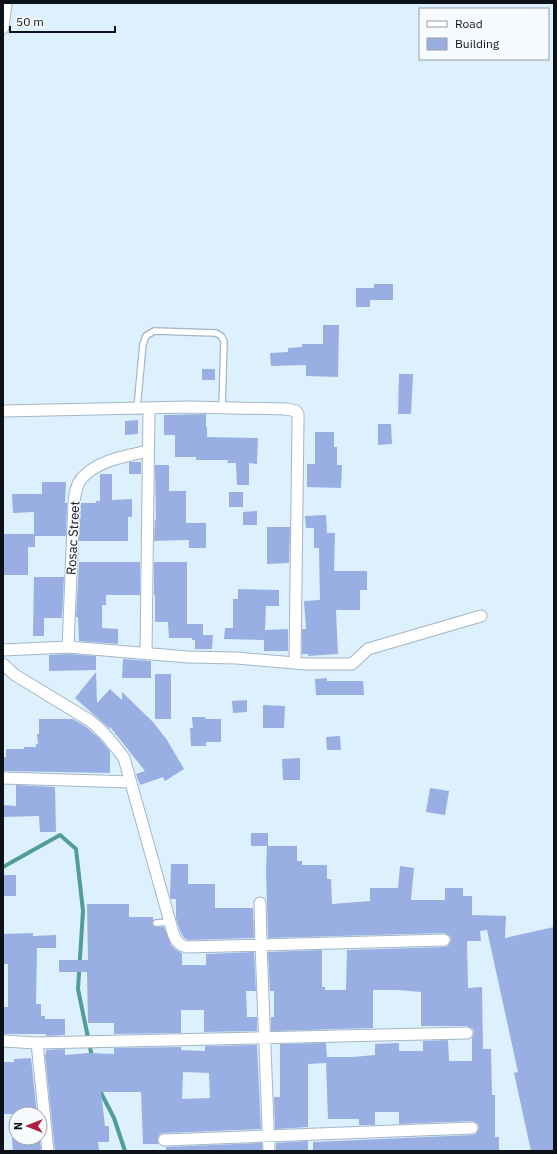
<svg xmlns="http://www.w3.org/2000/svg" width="557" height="1154" font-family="'IBM Plex Sans',sans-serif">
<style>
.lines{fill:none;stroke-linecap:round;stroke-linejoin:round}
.stream{stroke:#509e96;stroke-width:4}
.building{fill:#99aee2;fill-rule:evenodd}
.service-casing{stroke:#a4b6c3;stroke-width:8}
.minor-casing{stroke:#a4b6c3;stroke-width:13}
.service{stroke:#fff;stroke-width:5.5}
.minor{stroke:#fff;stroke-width:11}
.labels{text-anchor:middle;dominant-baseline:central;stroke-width:3;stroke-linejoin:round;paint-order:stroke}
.street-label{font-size:13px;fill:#0c1217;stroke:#f7fbfd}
</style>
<rect width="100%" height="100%" fill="#ddf0fe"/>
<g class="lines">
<path class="stream" d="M3,867L60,835L76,849L83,911L78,989L92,1057
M99,1089L114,1118L125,1151"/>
</g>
<path class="building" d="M374,284H393V300H370V307H356V288H374Z
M323,325H339L338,377L306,376V365L271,366L270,353L288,352V348L302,347V344H323Z
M202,369H215V380H202Z
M399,374H413L411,414H398Z
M206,414V427H207V437L258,438L257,464L249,463V485H237L236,463H227L228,460H196V457H175V435H164V415Z
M138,420V434L125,435V421Z
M378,424H391L392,444L378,445Z
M315,432H334V447H337V465H342L341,488L307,487V464H315Z
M129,462H141V474H129Z
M155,465H169V491H186V523H206V548H189V540L154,541L155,520H156Z
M100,474H112V500L132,499V517H128V541H79L81,503H96V501H100Z
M42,482H66L65,503H67L66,536H35V547H28V575H3L4,534H34V512L13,513L12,494H42Z
M229,492H243V507H229Z
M257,511V525H243V512Z
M326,515L327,533H335L334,571H367V590H360V610H336L338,654L308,656V654H302V629H306L304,601L320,600L319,548H314V528H306L305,516Z
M267,527H290L289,563L267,564Z
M79,562H140V595H106V605H102V628L118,629V644L79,641L78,617H76Z
M154,562H187V624H203V635H213L212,649H195V640H192V638H169L168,622H155V595H154Z
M34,577H64L62,618H44V636H33Z
M238,589L279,590V606H266L265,630L288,629V651H264V640L224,639L225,628H233V599H238Z
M68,654L96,656V670L49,671V655Z
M123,659L151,661V678H122Z
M96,672L97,703L110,689L122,700V692L153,722L167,740L184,769L165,781L163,777L140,785L136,774L145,771L110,727V729L75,698Z
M155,674H171V719H155Z
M327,678V681H363L364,695H316L315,679Z
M247,700V712L233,713L232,701Z
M263,705L285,706L284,728H263Z
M192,717H205L206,719H221V742H206V746H191L190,728H193Z
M39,719H73L85,726L99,738L110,751V773L3,771V757H6V749H24V747H36V744H38L37,734H39Z
M340,736L341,750H327L326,737Z
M300,758V780H283L282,759Z
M16,785L55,787L56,832H40L39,816L3,817V805L16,806Z
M430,788L449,791L445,815L426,812Z
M251,833H268V846H251Z
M267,846H297V861H302V865H327V879H331L332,904L370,901V888H398L400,866L414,868L411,900H445V888H463V896H472V915L506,916L505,938L554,927V1151H531L514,1073L518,1072L487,930L480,931L481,941H467L468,988L482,987L483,1049H491L492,1095H495V1137H499V1151H313V1142L472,1135L476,1134L479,1128L478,1124L472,1121L399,1124V1112H375V1125H359V1119H328L326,1063L308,1064V1127L275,1129L274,1097H280V1044L326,1043L327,1057H353L375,1055V1044L399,1043V1051H423V1041L448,1040L449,1061H472V1038L474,1032L473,1029L467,1026H421V992L398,990H373V1028L271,1031V1017H274V991H270L268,952L322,950V987H325V990H346L347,950L444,947L448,946L451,940L450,936L444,933L268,938L266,871Z
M171,864H188V884H215V908H253L254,938L188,940L184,938L180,931L176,918V899H171L170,897Z
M3,875H16V896H4Z
M87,904H129V917H153V926L156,927H164L171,945L176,950L182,953V965H206V954L254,952L256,991H246L247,1017H257V1031L204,1032V1010H181V1033L114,1034V1023H88L87,972H59V960H88Z
M33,933V936L56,935V948H37L36,1004H41V1016H45V1019H65V1035L46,1036V1034H3V1007H8V964H3V934Z
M257,1045L261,1129L164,1133L160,1134L158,1137V1144H143L141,1092H101L105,1126H109V1142H98L99,1151H72V1150L55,1151L45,1055L46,1054V1050L65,1049V1055L89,1053L114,1054V1048L181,1047V1050L205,1051V1046ZM183,1072L209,1073L210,1098L182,1099Z
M31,1058L37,1114H3V1062H14V1059Z
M12,1138H40L41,1151H13Z
M308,1141V1151H276V1143Z
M262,1143V1151H166V1147Z"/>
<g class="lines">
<g class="service-casing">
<path id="service" d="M137,408L143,344L146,336L154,331L216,333L221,336L224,341L222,407
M156,923L170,922"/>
</g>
<g class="minor-casing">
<path id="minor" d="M3,28L6,3
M3,411L189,407L286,409L296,411L298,414V422L295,663
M68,647L74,502C75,494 76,485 82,478C98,460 126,456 148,451
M3,650L68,647L188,657L237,658L306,664H352L368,649L481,616
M146,653L149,408
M3,664L15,675L89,720C104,731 113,744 124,758L170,922C173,932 174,945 187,947L261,945L269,1151
M3,778L131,782
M260,903L261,945L444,940
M3,1041L37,1043L81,1042L467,1033
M37,1043L48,1151
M164,1140L472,1128"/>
</g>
<use href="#service" class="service"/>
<use href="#minor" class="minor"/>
</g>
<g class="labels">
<g class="street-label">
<text transform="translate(73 538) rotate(-87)">Rosac Street</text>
</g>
</g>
<rect width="557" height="1154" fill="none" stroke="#0c1217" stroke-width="8"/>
<rect x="419" y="8" width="130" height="52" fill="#f7fbfd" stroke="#999ea1"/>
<rect x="427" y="21" width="20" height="6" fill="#ffffff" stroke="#999ea1"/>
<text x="455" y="28" font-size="12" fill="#0c1217">Road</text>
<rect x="427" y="38" width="20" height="12" fill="#99aee2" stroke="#999ea1"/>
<text x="455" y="48" font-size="12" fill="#0c1217">Building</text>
<g transform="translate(28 1126) rotate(270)"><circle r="19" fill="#f7fbfd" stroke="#999ea1"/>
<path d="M0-3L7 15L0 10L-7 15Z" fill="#b11d40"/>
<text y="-6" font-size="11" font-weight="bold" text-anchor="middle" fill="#0c1217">N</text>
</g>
<path d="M10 26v6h105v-6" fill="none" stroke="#0c1217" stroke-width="2"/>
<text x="16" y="26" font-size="12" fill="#0c1217" stroke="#f7fbfd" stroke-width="3" paint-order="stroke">50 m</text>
</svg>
